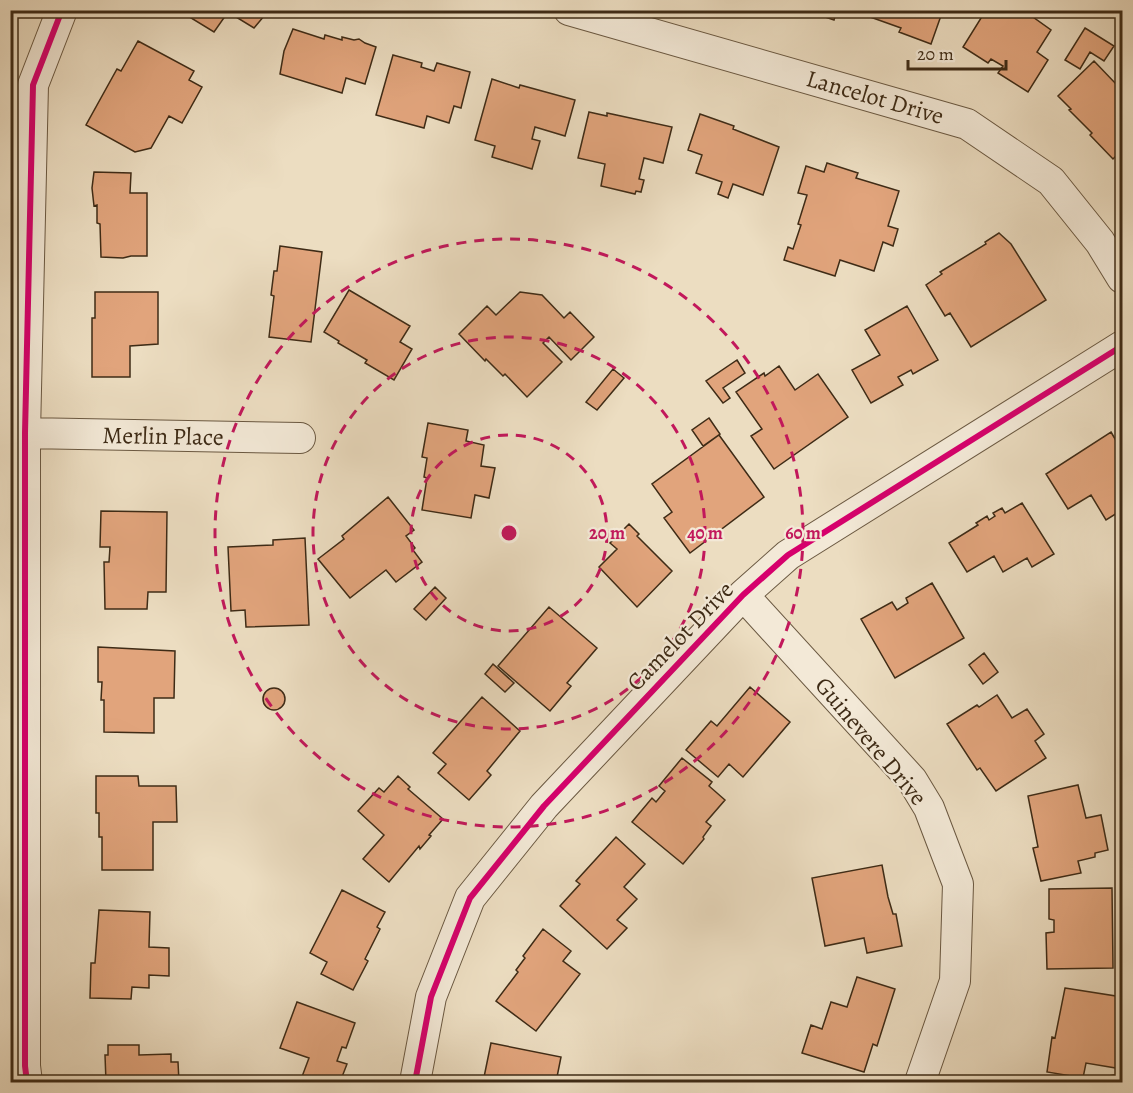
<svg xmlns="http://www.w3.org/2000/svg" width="1133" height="1093" font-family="Alegreya,serif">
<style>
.building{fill:#e1a47c;stroke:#3e2b16;stroke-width:1.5}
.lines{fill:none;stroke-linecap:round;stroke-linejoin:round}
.street-casing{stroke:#6a5841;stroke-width:32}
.street{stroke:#f3e9d7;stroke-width:30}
.cycleway-casing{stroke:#f3e9d7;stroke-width:10}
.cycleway{stroke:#d6006c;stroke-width:6}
.ring{fill:none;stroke:#c2185b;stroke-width:3;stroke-dasharray:10 8}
.labels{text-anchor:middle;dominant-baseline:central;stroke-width:4.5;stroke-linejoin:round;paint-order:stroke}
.street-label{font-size:24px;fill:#3e2b16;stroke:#f3e9d7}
.centre{fill:#c2185b;stroke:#f3e9d7;stroke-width:3}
.ring-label{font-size:18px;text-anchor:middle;font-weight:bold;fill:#c2185b;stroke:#f3e9d7;stroke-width:4.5;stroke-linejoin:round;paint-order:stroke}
</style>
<rect width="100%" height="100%" fill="#ecddc1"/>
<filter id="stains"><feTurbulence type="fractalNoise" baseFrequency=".00333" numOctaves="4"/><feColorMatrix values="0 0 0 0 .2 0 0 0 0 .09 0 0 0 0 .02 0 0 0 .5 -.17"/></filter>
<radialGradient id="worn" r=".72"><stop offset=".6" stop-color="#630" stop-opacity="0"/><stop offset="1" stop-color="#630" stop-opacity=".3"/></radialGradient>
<path class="building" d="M178,10H266L265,15L254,28L228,12L214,32Z
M805,10H837L834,20Z
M860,10H943L931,44L899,32L901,28L859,13Z
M986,10H1023L1051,30L1037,52L1048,60L1028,92L998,73L1003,66L991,59L988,63L963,47Z
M1085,28L1114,46L1104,61L1090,52L1080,69L1065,60Z
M293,29L324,39L325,35L342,40V37L354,40L359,39L365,43L376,47L365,84L346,78L342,93L280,74L284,51Z
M138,41L194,71L189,80L202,87L182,123L169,116L151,148L135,152L86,125L117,69L121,71Z
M393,55L422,63L421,67L434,71L437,63L470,72L461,108L454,106L449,123L427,116L424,128L376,115Z
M1094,61L1116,84L1122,78V150L1113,159L1090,135L1092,133L1069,110L1071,109L1058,96Z
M492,79L519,88L520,85L575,100L565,136L535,127L532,139L540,141L532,169L492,157L495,146L475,140Z
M589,112L607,116V113L672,127L663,163L644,158L639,179L644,180L641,192L636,191L635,194L601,186L605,164L578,158Z
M700,114L734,126L733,129L779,147L763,195L733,184L728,198L718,194L722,182L696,173L702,155L688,150Z
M827,163L858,173L856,178L899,191L888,226L898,229L893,246L883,242L874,271L840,260L835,276L784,260L788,247L793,249L801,225L798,224L807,195L798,193L806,166L824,172Z
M94,172L131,173L130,193H147V256H131L123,258L101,257L100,224L97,223V205L94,206L92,188Z
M999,233L1011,244L1046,300L971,347L950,313L945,316L926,285L942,274L940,272L986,244L985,242Z
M280,246L322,252L311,342L269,337L274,296L271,295L274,271H277Z
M349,290L410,326L400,342L412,349L394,380L365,363L367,360L338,343L339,341L324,332Z
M95,292H158V344L130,346V377H92V318H95Z
M520,292L542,295L564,318L570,312L594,337L571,360L549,337L543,343L562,362L527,397L505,374L503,376L486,359L485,361L459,334L487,306L496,315Z
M907,306L938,360L913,374L911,370L898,377L903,385L871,403L852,370L880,355L865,330Z
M737,360L745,373L723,388L730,398L723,403L706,381Z
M779,366L795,390L818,374L848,417L774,469L751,436L762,429L736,392L764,373L765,376Z
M613,369L624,378L597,410L586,402Z
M709,418L720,434L703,446L692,430Z
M428,423L468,430L466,441L484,445L481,466L495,468L489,498L475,495L471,518L422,510L427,478L424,477L427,458L422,457Z
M1111,432L1122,451V510L1106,520L1091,495L1068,509L1046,474Z
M719,435L764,497L690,553L664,518L672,512L652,484Z
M388,497L414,530L406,536L415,548L413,550L422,562L396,582L386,570L350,598L318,559L344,539L342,536Z
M1022,503L1054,554L1032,567L1027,558L1003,572L994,556L967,572L949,543L978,525L976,523L987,516L989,520L995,516L993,513L1002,508L1005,513Z
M101,511L167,512L166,592H148L147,609H105L104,562H109L110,547H100Z
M629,524L639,534L637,536L672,571L637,607L599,567L617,549L610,543Z
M1122,536V557L1116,546L1119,544L1116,540Z
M305,538L309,625L246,627L245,610L231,611L228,547L273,545V540Z
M932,583L964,638L895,678L861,619L892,602L897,610L908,603L906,598Z
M435,587L446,598L426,620L414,609Z
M549,607L597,648L567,683L571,686L550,711L498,666Z
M1122,640V653L1117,644Z
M98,647L175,651L174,698H154V733L104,732V700H101L102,682H98Z
M984,653L998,672L983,684L969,665Z
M493,664L514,683L505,692L485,674Z
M750,687L790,722L743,777L729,764L718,777L686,750L711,721L717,726Z
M263 699a11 11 0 1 1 22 0a11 11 0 1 1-22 0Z
M997,695L1012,718L1027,709L1044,734L1035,741L1046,758L996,791L980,768L977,770L947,724L977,705L979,707Z
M482,697L520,731L487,771L491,775L469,800L438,773L446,764L433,753Z
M682,758L712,782L709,786L725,800L706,822L711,826L703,837L704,839L683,864L632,822L652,798L656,802L665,791L659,786Z
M96,776H138L139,786H176L177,822H153V870H102V837H99V813H96Z
M398,776L410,787L408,789L443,819L429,835L431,836L420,849L419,846L389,882L363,859L384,835L358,811L379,788L384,792Z
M1078,785L1086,818L1101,815L1108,850L1095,853V857L1078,861L1081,873L1041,881L1033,848L1038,847L1028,796Z
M616,837L645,864L624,887L637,899L617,920L627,928L607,949L560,906L580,884L576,881Z
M882,865L888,897L893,914H896L902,946L867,953L864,938L825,946L812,878Z
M1112,888L1113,968L1047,969L1046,933L1054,932V920L1049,919V889Z
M342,890L385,912L377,927L380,929L365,959L368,961L353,990L321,974L327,962L310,953Z
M99,910L150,912L149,947L169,948V976L149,975V988L132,987L131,999L90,998L91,963H95Z
M543,929L571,951L563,961L580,974L536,1031L496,1001L518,972L516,970L525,958L523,956Z
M857,977L895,989L877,1046L873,1044L864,1072L802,1053L811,1025L822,1029L831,1002L847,1007Z
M1065,988L1122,997V1069L1086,1063L1083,1078L1047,1072L1052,1037L1055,1038Z
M297,1002L355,1023L346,1048L342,1047L337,1061L347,1064L340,1082H300L309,1058L280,1048Z
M491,1043L561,1057L556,1082H483Z
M108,1045H139V1055L171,1054V1062H178L179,1082H104H106L105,1055H108Z
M1114,1075L1122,1077V1082H1072Z
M993,1077L1010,1082H991Z"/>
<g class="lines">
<g class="street-casing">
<path id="street" d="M569,10L967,124L1051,181L1100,242L1122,278
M25,433L300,438
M743,595L912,780L929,808L958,884L955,981L920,1082
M27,1082L25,1066V433L33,85L62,10
M415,1082L431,997L470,898L544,806L743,595L788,555L1122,346"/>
</g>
<use href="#street" class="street"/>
<g class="cycleway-casing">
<path id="cycleway" d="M27,1082L25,1066V433L33,85L62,10
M415,1082L431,997L470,898L544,806L743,595L788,555L1122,346"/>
</g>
<use href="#cycleway" class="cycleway"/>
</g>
<g class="ring">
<circle cx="509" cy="533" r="98"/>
<circle cx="509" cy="533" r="196"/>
<circle cx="509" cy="533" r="294"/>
</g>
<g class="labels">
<g class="street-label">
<text transform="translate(875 97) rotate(16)">Lancelot Drive</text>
<text transform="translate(163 436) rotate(1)">Merlin Place</text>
<text transform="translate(680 636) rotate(-46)">Camelot Drive</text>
<text transform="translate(871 741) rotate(50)">Guinevere Drive</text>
</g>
</g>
<circle cx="509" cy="533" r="9" class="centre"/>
<g class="ring-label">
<text x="607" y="539">20 m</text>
<text x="705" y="539">40 m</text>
<text x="803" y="539">60 m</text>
</g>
<rect width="1133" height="1093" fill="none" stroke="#ecddc1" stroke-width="36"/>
<rect x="12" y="12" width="1109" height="1069" fill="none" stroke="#3e2b16" stroke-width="3"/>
<rect x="18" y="18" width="1097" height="1057" fill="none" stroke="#3e2b16" stroke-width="1.5"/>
<path d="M908 60v9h98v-9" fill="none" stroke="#3e2b16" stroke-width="3"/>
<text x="917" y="60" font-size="18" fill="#3e2b16" stroke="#f3e9d7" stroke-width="4.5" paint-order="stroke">20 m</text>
<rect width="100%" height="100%" filter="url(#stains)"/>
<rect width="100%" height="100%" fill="url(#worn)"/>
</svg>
